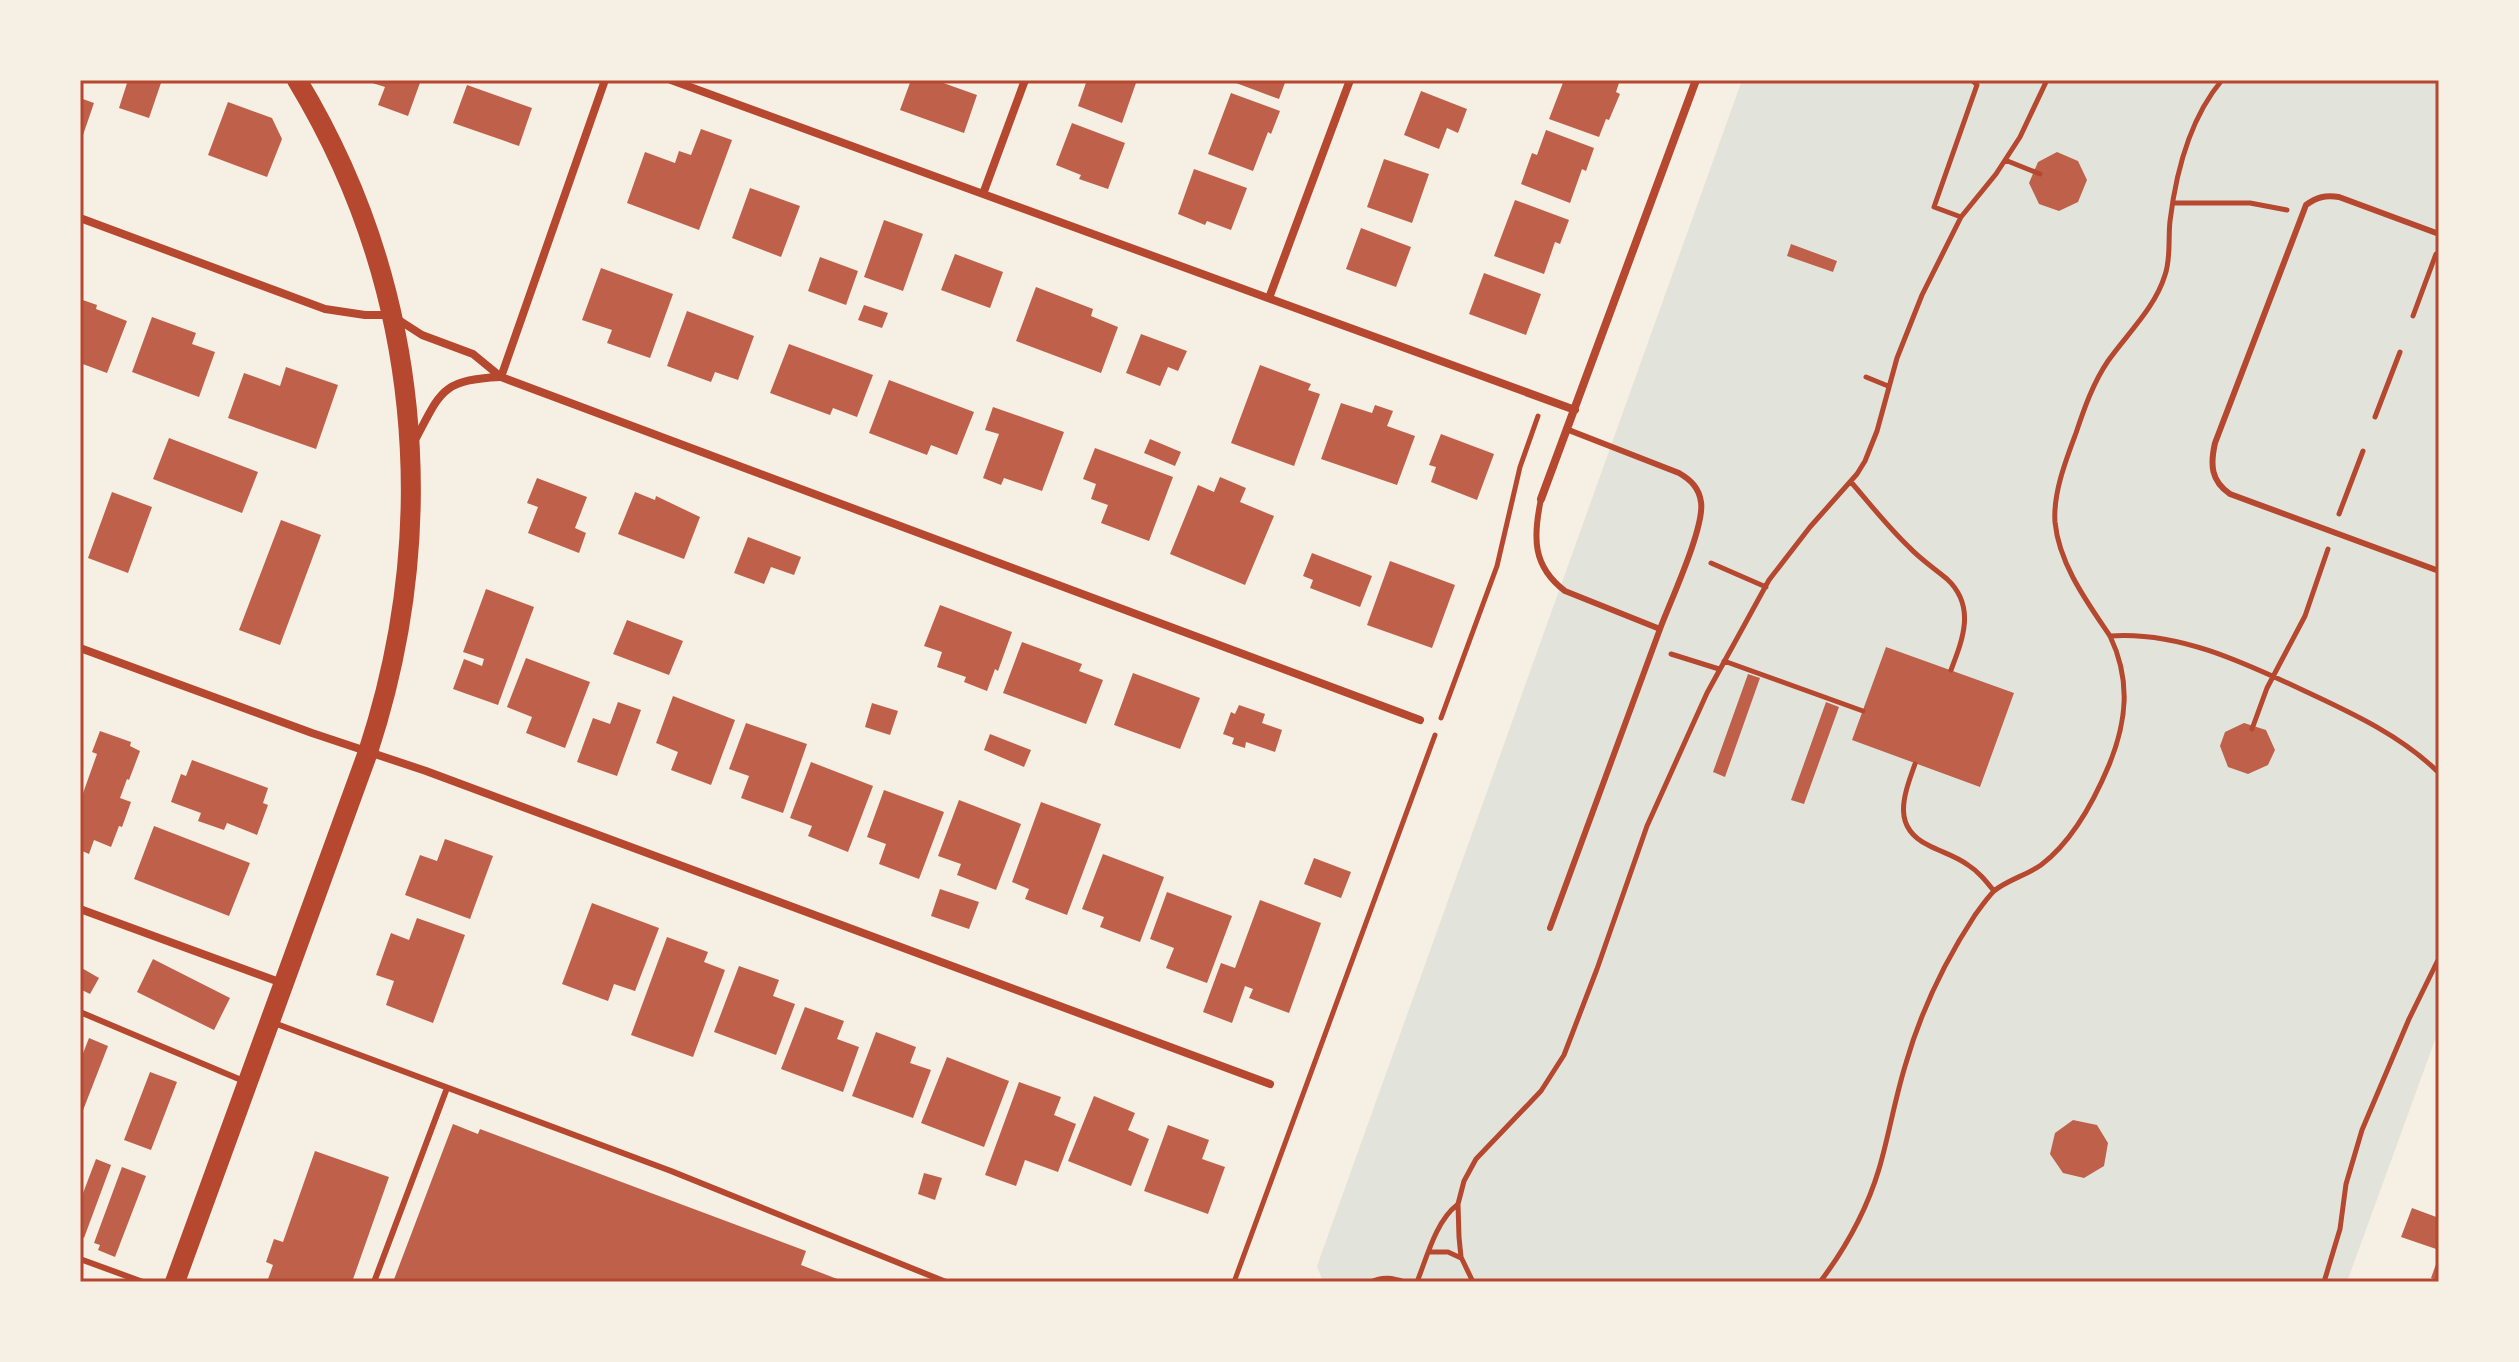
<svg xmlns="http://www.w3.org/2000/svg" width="2519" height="1362" font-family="'Noto Serif',serif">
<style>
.green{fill:#e2e4dc}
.building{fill:#bf614a}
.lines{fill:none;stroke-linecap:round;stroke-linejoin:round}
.path{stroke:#b5482f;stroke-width:5}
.service{stroke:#b5482f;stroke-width:6}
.minor{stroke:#b5482f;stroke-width:8}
.primary{stroke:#b5482f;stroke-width:20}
.neatline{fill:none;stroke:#b5482f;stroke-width:3}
</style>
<rect width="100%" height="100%" fill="#f6efe4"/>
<path class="green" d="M1742,80H2439V1029L2347,1282H1323L1317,1266Z"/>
<path class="building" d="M128,80H162L149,118L119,108Z
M421,80L408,116L378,105L385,87L366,81Z
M911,80H935L977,95L964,133L900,110Z
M1087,80H1137L1122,123L1078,106Z
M1228,80H1286L1279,99Z
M1564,80H1620L1616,92L1620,94L1609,120L1606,119L1599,137L1549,119Z
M467,85L532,108L519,146L453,123Z
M1421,91L1467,109L1458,133L1447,128L1439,149L1404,135Z
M1231,93L1280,111L1271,134L1268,132L1253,171L1208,154Z
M80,98L94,103L83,135L80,134Z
M228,102L272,118L282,139L267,177L208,155Z
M1072,123L1125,143L1108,189L1079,179L1081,175L1056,165Z
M701,129L732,140L699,230L627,203L645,152L675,163L679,151L691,155Z
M1546,130L1594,148L1586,171L1582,169L1570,203L1521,184L1532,153L1537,155Z
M2057,152L2078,161L2087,180L2078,202L2059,211L2039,204L2029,183L2038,162Z
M1384,159L1429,174L1412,223L1367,207Z
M1194,169L1247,188L1231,230L1207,221L1205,225L1178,214Z
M750,188L800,206L781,257L732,238Z
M1515,200L1569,220L1560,244L1555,242L1544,274L1494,256Z
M884,220L923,234L903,291L864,277Z
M1361,228L1411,247L1396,287L1346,269Z
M1791,244L1837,261L1833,272L1787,256Z
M955,254L1003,272L990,308L941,290Z
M820,257L858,271L846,305L808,291Z
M601,268L673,294L650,358L607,343L612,330L582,320Z
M1484,273L1541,294L1526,335L1469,314Z
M1036,287L1093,309L1091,316L1118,327L1101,373L1016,341Z
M80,299L97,305L96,309L127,321L107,373L80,363Z
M864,305L888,313L882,328L858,320Z
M687,311L754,336L738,380L715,372L711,382L667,366Z
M152,317L196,333L192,344L215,352L199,397L132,372Z
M1141,334L1187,351L1178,371L1168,367L1160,386L1126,373Z
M789,344L873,375L857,417L833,408L830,415L770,393Z
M1260,365L1311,384L1308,390L1320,394L1294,466L1231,443Z
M286,367L338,385L316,449L228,418L244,373L280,386Z
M889,380L974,412L957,455L931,445L927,455L869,433Z
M1341,403L1372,413L1375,405L1393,411L1387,426L1415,436L1397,485L1321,459Z
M993,407L1064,432L1042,491L1004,478L1001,485L983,478L999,434L985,430Z
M1441,434L1494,454L1477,500L1431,482L1436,467L1429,465Z
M169,438L258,472L242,513L153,479Z
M1150,439L1181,452L1175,466L1144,453Z
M1095,448L1173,477L1149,541L1101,523L1108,505L1091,499L1096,484L1083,479Z
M1220,477L1246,488L1240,502L1274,516L1245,585L1170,554L1198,485L1214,492Z
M537,478L587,497L575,528L586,533L579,553L528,533L538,507L527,503Z
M112,492L152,507L128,573L88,558Z
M635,492L655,500L656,496L700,517L684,559L618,534Z
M281,520L321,535L280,645L239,630Z
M748,537L801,557L794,575L771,567L764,584L734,573Z
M1312,553L1372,576L1360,607L1310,588L1313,580L1303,576Z
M1390,561L1455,585L1432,648L1367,625Z
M486,589L534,607L498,705L453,689L464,659L482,666L484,659L463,652Z
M940,605L1012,632L998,671L995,669L987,691L964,682L966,677L937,667L942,652L924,646Z
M627,620L683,641L669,675L613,654Z
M1022,642L1082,664L1079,671L1103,680L1086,724L1003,693Z
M1886,647L2014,693L1980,787L1852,740Z
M526,658L590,682L565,748L526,733L532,717L507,707Z
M1133,673L1200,698L1180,749L1114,725Z
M1748,674L1760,678L1725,777L1713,772Z
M673,696L735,720L711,785L671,770L678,752L656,743Z
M618,702L641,710L617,776L577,762L593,718L610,724Z
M1826,702L1839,707L1804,804L1791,800Z
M872,703L898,711L890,735L865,727Z
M1239,705L1265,714L1262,723L1282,730L1275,752L1246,742L1245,748L1232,744L1234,738L1223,734L1231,712L1235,714Z
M746,723L807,744L783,813L741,798L749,776L729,769Z
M2244,723L2266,730L2275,750L2268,765L2248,774L2228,767L2220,746L2225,732Z
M100,731L131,742L130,746L140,751L129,780L127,779L120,798L131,802L122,827L119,826L111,847L94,840L89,854L80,850V796H82L97,754L92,752Z
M990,734L1031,750L1024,767L984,750Z
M192,760L268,788L263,803L268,805L257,835L227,823L224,830L198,821L201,813L171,802L181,774L186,776Z
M811,762L873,786L848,852L808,836L812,826L790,818Z
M884,790L944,812L919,879L879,864L886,844L867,837Z
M959,800L1021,824L996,890L957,875L961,864L938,856Z
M1041,802L1101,824L1067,915L1025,899L1029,889L1012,882Z
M154,826L250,863L229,916L134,879Z
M445,839L493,856L470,919L405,895L420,855L437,861Z
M1103,854L1164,877L1140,942L1100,927L1104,917L1082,909Z
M1314,858L1351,872L1341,898L1304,884Z
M940,889L979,902L969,929L931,916Z
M1167,892L1232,916L1207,983L1166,968L1174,948L1150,939Z
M1260,900L1321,923L1289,1013L1249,998L1253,989L1245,986L1232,1023L1203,1012L1221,963L1235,968Z
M592,903L659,928L635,991L614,984L608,1001L562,984Z
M417,918L465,935L433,1023L386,1005L394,981L376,975L391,933L409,940Z
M667,937L708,952L704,962L725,970L693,1057L631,1035Z
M153,959L230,998L214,1030L137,992Z
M739,966L779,980L773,996L795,1004L776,1055L714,1032Z
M80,967L99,978L90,994L80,989Z
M805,1007L844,1021L837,1039L859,1047L843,1092L781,1069Z
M876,1032L916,1047L910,1063L931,1070L913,1118L852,1096Z
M89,1038L108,1046L80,1118V1061Z
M947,1057L1009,1081L984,1147L921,1123Z
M150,1072L177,1082L151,1150L124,1140Z
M1019,1082L1061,1097L1054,1115L1076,1124L1058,1172L1025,1160L1016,1186L985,1175Z
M1094,1096L1135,1113L1128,1130L1149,1139L1131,1186L1068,1161Z
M2073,1120L2097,1125L2108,1143L2104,1166L2084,1178L2063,1173L2050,1154L2055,1133Z
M453,1124L478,1134L480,1129L806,1251L801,1265L845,1282H393Z
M1168,1125L1209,1140L1202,1159L1225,1167L1208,1214L1144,1191Z
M315,1151L389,1177L352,1282H267L273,1265L266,1262L274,1239L283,1242Z
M96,1159L111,1165L84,1238L80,1236V1201Z
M122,1167L146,1176L115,1257L98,1250L100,1245L94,1243Z
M924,1173L942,1178L935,1200L918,1194Z
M2412,1208L2439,1218V1250L2401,1237Z
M2439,1256V1281L2431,1278Z"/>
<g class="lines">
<path class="path" d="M2222,80C2190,118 2176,172 2170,221C2168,239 2171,258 2165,275C2155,308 2127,334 2108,361C2093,383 2084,409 2076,433C2066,460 2053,493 2055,522C2059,564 2087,602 2110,636C2180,631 2247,664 2309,693C2354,714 2403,737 2439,773
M2005,160L2040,174
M2173,203H2250L2287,210
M1961,217L1934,207L1977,85L1972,80
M2413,316L2436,254
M1866,377L1888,386
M2375,417L2400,352
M1851,482C1870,504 1888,527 1909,547C1920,559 1934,568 1947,579C1976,606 1963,639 1951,670
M2339,514L2363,451
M1711,563L1766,587
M1671,654L1719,669
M1724,661L1863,711
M1441,718L1497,566L1520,467L1538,416
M2252,729L2267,688L2305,616L2328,549
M1915,764C1904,795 1891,827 1928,845C1941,852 1956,856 1968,865C1979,872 1986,881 1994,891
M1429,1252H1448L1461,1258
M1234,1282L1435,735
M1371,1282C1383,1276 1393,1278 1405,1282
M1417,1282C1427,1257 1436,1221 1457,1205
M1473,1282L1461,1257L1459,1237L1458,1204L1464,1181L1476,1159L1541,1091L1564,1055L1597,969L1647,826L1707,693L1769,580L1810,527L1857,474L1865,461L1877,431L1897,358L1922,295L1961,217L1996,174L2020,137L2047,80
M1820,1282C1845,1249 1867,1209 1879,1169C1889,1135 1895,1098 1906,1063C1921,1011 1945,961 1975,915C1981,907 1987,898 1994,891C2007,880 2027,875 2041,865C2073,841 2094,801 2109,765C2127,721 2131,680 2110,636
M2324,1282L2340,1229L2346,1184L2362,1130L2409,1019L2439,958"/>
<path class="service" d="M2439,234L2339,197C2325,195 2317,197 2306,205L2215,443C2210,465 2211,481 2230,494L2439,571
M1541,499C1533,537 1532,566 1565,591L1660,629C1670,602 1705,527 1701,502C1699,488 1691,480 1679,473L1566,429
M1550,928L1660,629
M80,1012L246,1082
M274,1023L671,1171L946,1282
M80,1259L143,1282
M374,1282L447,1088"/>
<path class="minor" d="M671,80L1575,410
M983,194L1025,80
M80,218L325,309L365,315H391L422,335L473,354L501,377L1420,720
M1269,298L1350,80
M501,377L605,80
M414,442C441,392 440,380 500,377
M1541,499L1696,80
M80,648L312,733L426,771L1270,1084
M80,909L282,983"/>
<path class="primary" d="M175,1282L368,752C442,526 421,285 297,80"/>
</g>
<rect width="2519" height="1362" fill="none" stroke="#f6efe4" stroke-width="164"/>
<rect x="82" y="82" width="2355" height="1198" class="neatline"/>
</svg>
